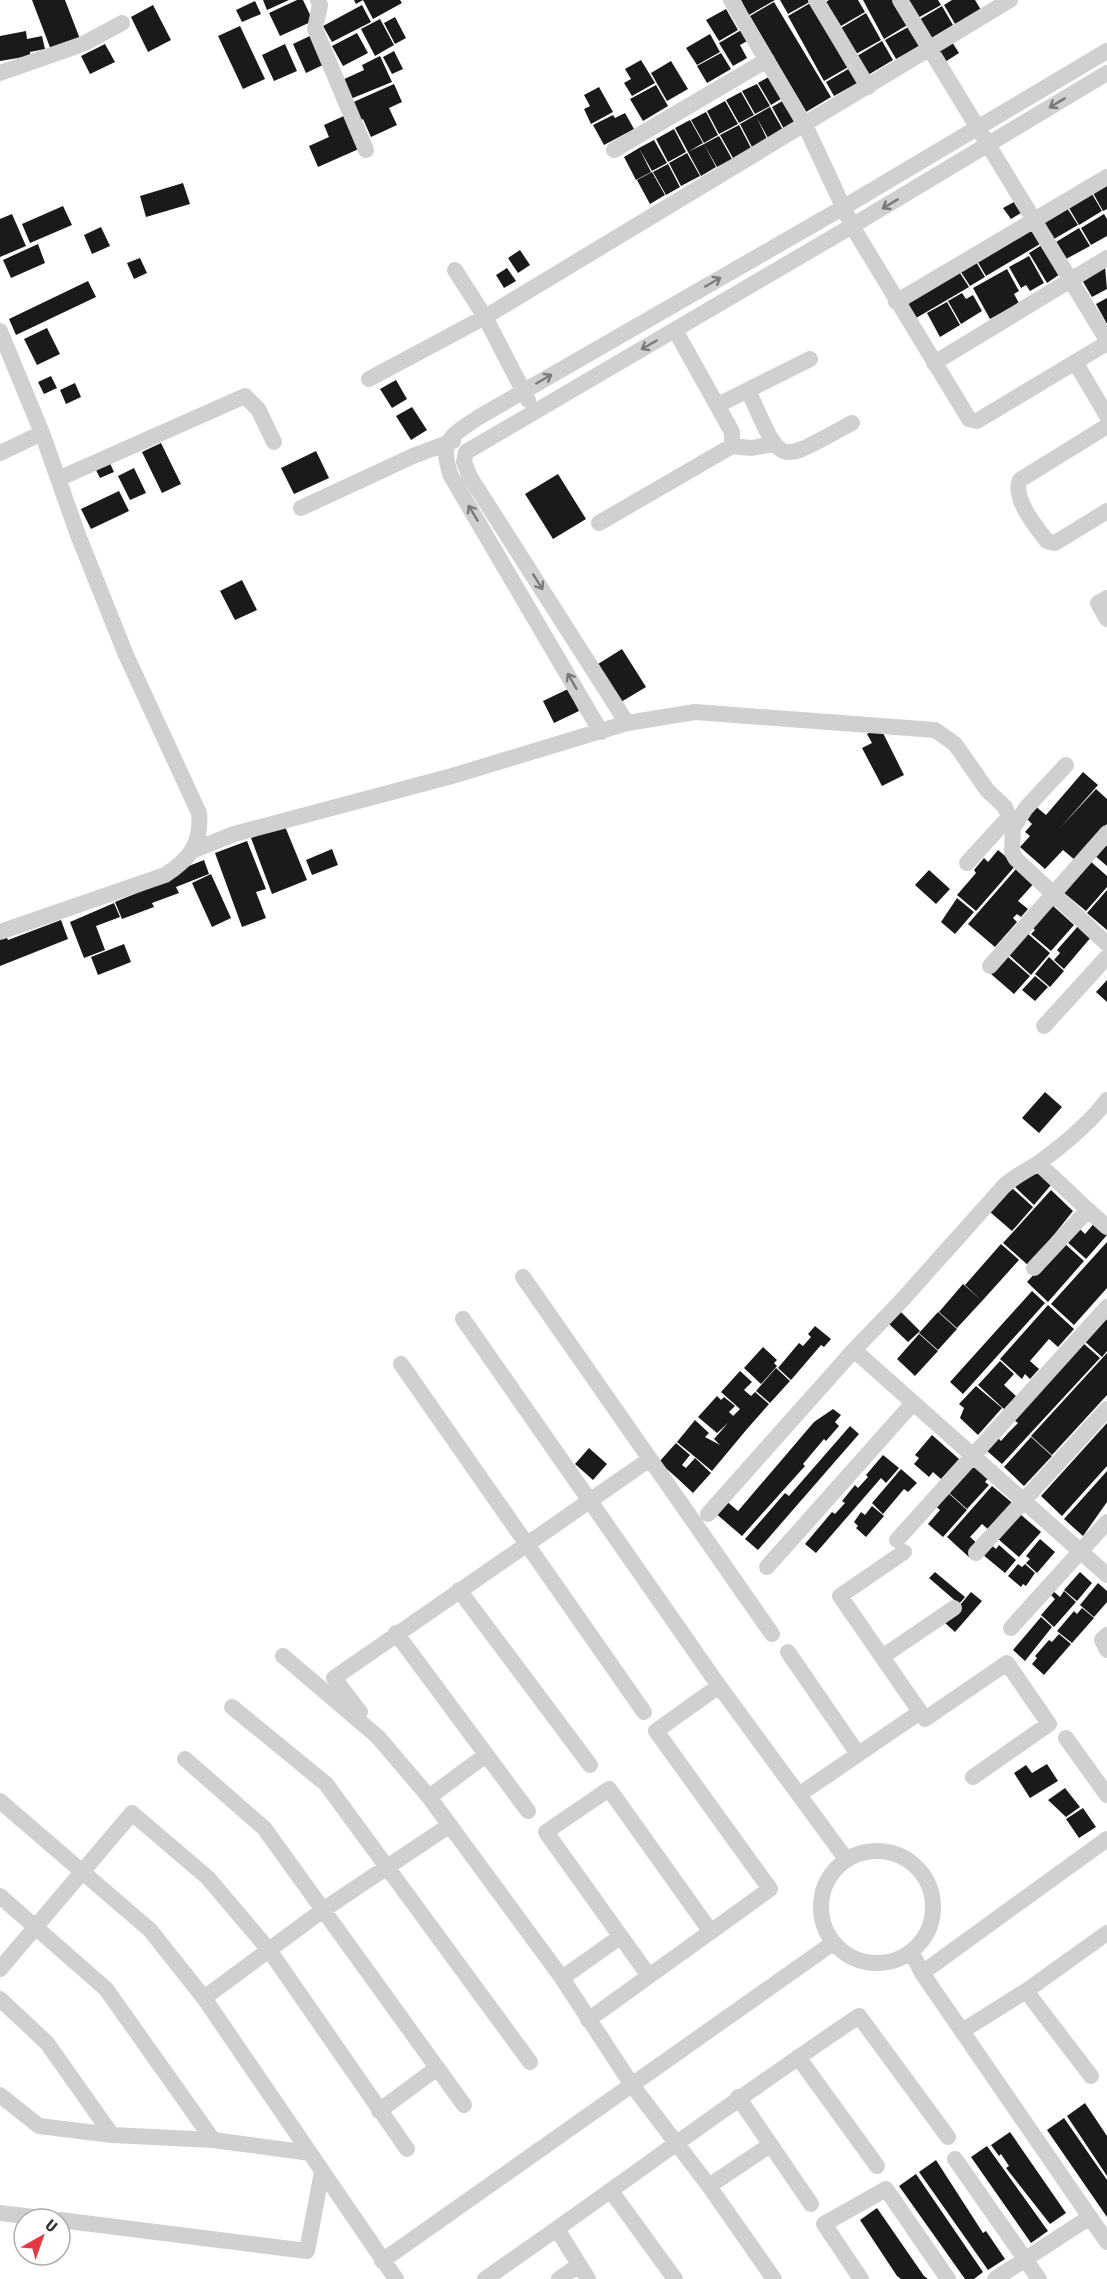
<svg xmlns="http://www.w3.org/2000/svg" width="1107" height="2279" font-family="'Fira Sans Condensed',sans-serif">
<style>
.building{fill:#1a1a1a}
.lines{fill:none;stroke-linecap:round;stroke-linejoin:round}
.street{stroke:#d0d0d0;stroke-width:16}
.oneway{stroke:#7a7a7a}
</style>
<rect width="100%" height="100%" fill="#fff"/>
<path class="building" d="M32,0H65L80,39L51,50Z
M263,0H289L267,10Z
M297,0H303L313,21L280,36L269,13Z
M354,0H400L402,3L373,19L363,0L356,4Z
M741,0H775L749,15Z
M780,0H813L788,14Z
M829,0H858L865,12L841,26L826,2Z
M863,0H895L909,24L884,39Z
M907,0H938L941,5L916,19Z
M952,0H975L981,10L955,24L944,5Z
M255,1L261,14L242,22L236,10Z
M774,2L831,97L806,112L750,16Z
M812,2L850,66L824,81L788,16Z
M153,5L171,40L148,52L131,17Z
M362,5L371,22L332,42L323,26Z
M942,6L953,25L928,40L917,21Z
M726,9L738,30L719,41L706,20Z
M866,13L881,40L856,54L841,28Z
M395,17L406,38L395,44L384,23Z
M380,19L394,45L375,56L361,29Z
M240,26L265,79L243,89L218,36Z
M910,26L921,45L896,59L885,40Z
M743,29L749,40L740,45L747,58L733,66L719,43Z
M26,31L27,39L42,36L45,49L30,52V56L0,61V36Z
M357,33L368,53L343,66L332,46Z
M314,34L327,63L306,73L293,44Z
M710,34L720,52L697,65L686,48Z
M882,41L893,60L868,75L857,56Z
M952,42L959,53L945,62L939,51Z
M105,44L115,62L90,74L81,56Z
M285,44L297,71L274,81L262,55Z
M394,51L403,69L392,74L383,57Z
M721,53L731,69L707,83L697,66Z
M380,56L392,82L348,100L340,81L364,70L362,65Z
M641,60L655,83L632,96L624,83L631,79L625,69Z
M671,61L688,89L667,101L651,73Z
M850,68L859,82L834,96L826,82Z
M772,75L784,97L771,105L758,83Z
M394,84L402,102L389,108L397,125L371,137L363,119L358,122L349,104Z
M757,84L770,106L755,114L742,91Z
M656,85L668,106L643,121L630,99Z
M599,87L613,112L591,124L584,109L590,106L584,95Z
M741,92L754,115L739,123L726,100Z
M786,99L798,121L784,129L772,107Z
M725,101L738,124L719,134L707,111Z
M770,107L783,130L768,138L757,118L767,139L752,147L740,124Z
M706,112L718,135L704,143L691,120Z
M625,113L634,129L604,145L593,125L613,115L615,118Z
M346,115L361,148L318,167L309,146L329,137L324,125Z
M690,120L703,143L688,152L675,128Z
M739,125L751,148L733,158L720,135Z
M674,129L686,152L668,162L656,139Z
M719,136L732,159L717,167L704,144Z
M654,140L667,163L652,171L639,148Z
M704,144L716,167L701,176L688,152Z
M639,148L651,172L636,180L624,157Z
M687,153L700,176L681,186L669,163Z
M668,164L680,187L666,195L653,172Z
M652,172L665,195L650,204L637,180Z
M183,183L190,204L146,217L140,196Z
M1107,185V209L1103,211L1093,193Z
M1092,194L1102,211L1079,225L1069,208Z
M1014,202L1021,213L1011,219L1003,208Z
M63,206L72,225L30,243L22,224Z
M1067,208L1078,225L1054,239L1044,222Z
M12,214L26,246L0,257V219Z
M1104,214L1107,219V236L1091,245L1081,228Z
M1029,226L1040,244L986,276L976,259Z
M101,227L110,246L92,254L84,235Z
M1079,228L1090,246L1066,259L1056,242Z
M1045,243L1063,272L1047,283L1029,253Z
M38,244L45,263L11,278L3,260Z
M520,250L530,265L518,273L508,258Z
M1029,256L1044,283L1030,291L1026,285L1021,288L1009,267Z
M140,258L147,273L134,279L127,263Z
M975,260L985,277L970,286L959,269Z
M1105,266L1107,289L1092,297L1082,280Z
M507,268L516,281L504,288L496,275Z
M1007,269L1019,291L1014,294L1019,303L990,319L973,288Z
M958,270L969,287L911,321L900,304Z
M88,281L96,297L16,335L9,319Z
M962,293L966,299L973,295L982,311L961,324L948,301Z
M1107,298V324L1096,304Z
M947,302L960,325L940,337L927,313Z
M47,328L60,354L37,365L24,339Z
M51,376L57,388L44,394L38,382Z
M396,380L407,399L392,408L380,389Z
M75,383L81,397L66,404L60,390Z
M412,407L427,430L411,440L396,416Z
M161,443L181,484L162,493L142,452Z
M316,451L329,478L294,494L281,468Z
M108,459L114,472L100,478L94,466Z
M134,468L146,493L130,500L118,476Z
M558,474L586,519L553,539L525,494Z
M119,491L129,511L91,529L81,509Z
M242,580L257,610L235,620L220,591Z
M622,649L646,687L621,702L598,664Z
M568,689L579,711L554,723L543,701Z
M880,727L904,775L882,786L862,748L872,743L867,734Z
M1083,772L1098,785L1060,828L1096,789L1107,799V824L1075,860L1063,850L1045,869L1020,847L1030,836L1025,832L1032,824L1024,816L1034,805L1046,815Z
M284,824L307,880L272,894L251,838Z
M247,841L266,889L256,892L266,918L242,927L215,853Z
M1104,844L1107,846V866L1094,855Z
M332,849L338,865L312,875L306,860Z
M998,850L1016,865L976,911L957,895L976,873L974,870L984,858L988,862Z
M204,860L209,874L176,887L179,893L152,903L154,907L122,919L115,902L147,889L171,873Z
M1090,861L1107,876V887L1086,911L1063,892Z
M1016,869L1036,881L1018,901L1028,909L1021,917L1017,914L1013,918L1017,922L995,947L968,924Z
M929,870L950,889L936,904L915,885Z
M211,874L231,918L212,927L192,883Z
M1107,890V930L1087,913Z
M957,898L974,912L955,934L941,922Z
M114,903L120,917L96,926L105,950L84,958L70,922Z
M1051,904L1074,925L1051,951L1031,934L1035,930L1031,926Z
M61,920L68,939L0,966V938L6,936L8,940Z
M1079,925L1092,936L1064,969L1054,960L1060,953L1057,950Z
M1027,933L1050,953L1031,975L1008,954Z
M124,944L131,962L98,975L91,957Z
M1007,956L1030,976L1014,994L991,974Z
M1049,957L1064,971L1050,987L1035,974Z
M1035,976L1048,987L1035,1001L1022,990Z
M1107,980V1002L1096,992Z
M1045,1092L1062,1107L1039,1133L1022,1118Z
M1032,1167L1051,1185L1034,1205L1014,1186Z
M1012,1188L1033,1207L1012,1231L990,1212Z
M1051,1190L1073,1211L1029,1266L1003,1243Z
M1096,1221L1107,1235L1086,1259L1064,1239L1076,1225L1085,1234Z
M1063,1242L1084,1261L1048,1302L1027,1282Z
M1107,1242V1288L1074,1325L1051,1304Z
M1001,1244L1019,1260L982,1301L965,1285Z
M963,1284L982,1301L957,1328L939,1312Z
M1032,1291L1045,1303L963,1394L950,1382Z
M1048,1305L1074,1329L1058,1347L1049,1339L1030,1361L1039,1369L1030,1379L1025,1374L1022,1379L1000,1359Z
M901,1312L920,1331L908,1342L889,1324Z
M938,1312L957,1329L938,1350L919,1333Z
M1102,1315L1107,1320V1351L1102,1357L1081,1338Z
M815,1326L831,1339L824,1347L821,1345L791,1380L778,1368L799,1343L803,1346L811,1337L808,1334Z
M919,1334L938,1351L915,1376L897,1359Z
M1083,1343L1100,1358L1002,1464L986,1450L997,1437L1001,1441L1009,1432L1018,1423L1013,1419Z
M763,1347L777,1360L774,1363L777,1366L761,1384L744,1368Z
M1107,1353V1395L1052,1455L1031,1436Z
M1000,1361L1014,1374L1004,1385L1016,1396L1004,1409L978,1385Z
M776,1368L790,1381L770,1403L756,1391Z
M740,1371L752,1382L744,1390L751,1396L755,1392L769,1404L747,1429L733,1416L740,1409L721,1392Z
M976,1386L1002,1408L978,1435L960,1418L964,1408L959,1404Z
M717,1396L721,1400L724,1397L735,1406L729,1412L747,1429L712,1471L677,1442L695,1420L709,1433L705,1437L720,1445L714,1439L728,1423L717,1433L698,1417Z
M833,1409L841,1415L835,1422L839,1426L826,1441L824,1439L803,1464L805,1466L742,1536L714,1512L724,1499L738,1511L814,1422Z
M1107,1423V1466L1062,1516L1041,1496Z
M850,1426L859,1434L758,1550L745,1539L785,1493L789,1496Z
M932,1435L959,1459L941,1479L933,1472L929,1477L914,1464L919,1458L915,1455Z
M1031,1437L1052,1456L1024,1486L1004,1467Z
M676,1443L690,1455L682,1465L686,1468L677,1478L659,1462Z
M589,1448L607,1464L593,1480L575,1464Z
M883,1455L899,1468L886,1483L881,1478L816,1553L805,1544L832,1512L835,1514L845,1503L842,1501L855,1485L858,1488L868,1477L866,1475Z
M695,1458L711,1473L693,1493L677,1478Z
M973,1461L990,1476L985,1482L989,1485L967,1509L947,1491Z
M901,1469L917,1483L908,1492L904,1489L883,1514L872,1503Z
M1107,1471V1502L1083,1536L1064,1519Z
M992,1486L1016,1506L989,1530L982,1524L970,1537L980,1546L970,1558L947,1537Z
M946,1491L967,1510L943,1537L928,1524L940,1510L934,1505Z
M872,1506L884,1516L866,1537L856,1528L858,1526L854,1522L861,1512L865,1515Z
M1020,1514L1041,1532L1019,1557L998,1539Z
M1040,1539L1055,1552L1037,1573L1026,1563L1030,1559L1026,1556Z
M990,1544L996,1549L999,1545L1016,1560L1005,1573L982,1554Z
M1018,1564L1022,1567L1025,1564L1035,1573L1026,1586L1023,1584L1021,1587L1008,1576Z
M935,1572L965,1597L959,1604L929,1578Z
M1080,1572L1092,1583L1077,1601L1064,1590Z
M1098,1583L1107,1591V1602L1094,1617L1080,1605Z
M1052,1590L1060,1597L1064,1591L1076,1602L1054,1627L1041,1615L1055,1599L1050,1594Z
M971,1592L982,1601L955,1632L945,1623Z
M1082,1608L1094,1618L1072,1643L1057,1631L1074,1611L1077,1614Z
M1041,1617L1052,1627L1025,1661L1013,1650Z
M1059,1634L1071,1644L1044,1675L1032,1664L1037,1658L1035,1656L1049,1640L1052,1642Z
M1047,1764L1058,1781L1030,1798L1014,1773L1026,1765L1032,1773Z
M1065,1788L1080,1807L1066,1817L1048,1800Z
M1083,1808L1096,1827L1079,1838L1066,1819Z
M1085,2103L1107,2136V2176L1067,2116Z
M1064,2118L1107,2180V2217L1047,2130Z
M1010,2132L1066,2213L1050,2224L1006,2168L1009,2166L1001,2154L999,2156L991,2145Z
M987,2146L1048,2231L1031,2243L971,2157Z
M936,2160L983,2233L986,2231L1005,2259L988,2270L919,2172Z
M916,2174L983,2272L974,2279H965L899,2186Z
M877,2208L924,2276L928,2279H901L897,2276L860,2220Z"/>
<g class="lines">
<path class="street" d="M318,0L320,5L315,29L366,150
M731,0L805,125L852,226L969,419L977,421L1107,343
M816,0L868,87
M900,0L1107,340
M0,73L83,44L122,23
M614,150L767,60
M455,270L485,317L528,400
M896,302L1107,177
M0,331L42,433L78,535L126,655L199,813C202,843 190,859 165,875L0,932
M1075,362L1107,416
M934,363L1107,258
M369,379L485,317L1010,0
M748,390C784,470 776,463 852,423
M718,405L810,359
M1107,426L1020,480C1012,498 1036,527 1047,541L1055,543L1107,511
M732,446L751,448L773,444
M0,453L42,433
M58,479L245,396L258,409L274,442
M301,508L413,456L453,441
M599,523L732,446V432L675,330
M1107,598L1098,603L1107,619
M627,723L470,477L464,462L466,452L852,226L1107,73
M601,732L451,476C438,440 451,436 479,417L844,207L1107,51
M1013,828L1026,808L1066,765
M194,850L234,834L452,776L627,723L695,712L935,730L955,744L987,790L1005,807L1013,828L1012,852L1016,859L1107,944
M967,863L1009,817
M990,966L1107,833
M1044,1026L1107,957
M1038,1163L1088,1210
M1034,1268L1088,1210L1107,1227
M523,1277L772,1634
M463,1319L719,1686
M854,1350L903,1299L1004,1186C1016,1175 1028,1170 1040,1162C1063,1145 1090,1123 1107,1100
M401,1364L644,1712
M708,1514L854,1350L1107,1575
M897,1540L1107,1307
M904,1552L840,1596L925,1719L1007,1663L1049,1724L973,1777
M976,1553L1107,1409
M767,1567L913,1403
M459,1590L590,1765
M1011,1628L1107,1522
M396,1633L528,1811
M1107,1635L1102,1640L1107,1650
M788,1652L858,1754
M283,1656L378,1737L429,1797L562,1978L632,2085L709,2186L774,2279
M882,1657L954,1608
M232,1707L326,1784L530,2062
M360,1712L334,1678L650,1459
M1066,1738L1107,1795
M185,1759L264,1828L464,2105
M800,1794L920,1712
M429,1797L486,1755
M0,1801L150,1930L204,1998L396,2279
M821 1907a56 56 0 1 1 112 0a56 56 0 1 1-112 0Z
M0,1896L106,1989L213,2140
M912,1953L922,1973L1107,2242
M0,1969L132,1813L208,1878L269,1950L407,2149
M922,1973L1107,1839
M649,1976L546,1832L609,1789L711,1932
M562,1978L620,1937
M1026,1991L1091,2076
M204,1998L323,1910L450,1825
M0,1999L47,2043L112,2135
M588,2020L770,1889L656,1731L719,1686L846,1859
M962,2031L1026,1991L1107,1933
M798,2057L877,2166
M0,2095L39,2126L112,2135L213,2140L310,2153
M738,2097L811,2204
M379,2111L437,2068
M955,2159L1039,2279
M709,2186L770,2145
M611,2191L675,2279
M0,2213L50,2219
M60,2220L307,2251L322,2172
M557,2229L588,2279
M382,2261L833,1943
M485,2279C611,2192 732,2101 859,2016L948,2137
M559,2279L579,2265
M861,2279L824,2224L886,2189L948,2279
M995,2279L1090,2217"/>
</g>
<defs><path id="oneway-shaft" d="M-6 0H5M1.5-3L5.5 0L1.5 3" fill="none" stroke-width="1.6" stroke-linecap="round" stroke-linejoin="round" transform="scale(1.5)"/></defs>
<g class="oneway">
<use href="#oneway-shaft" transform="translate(1057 103) rotate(149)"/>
<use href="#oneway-shaft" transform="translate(890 204) rotate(149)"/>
<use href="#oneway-shaft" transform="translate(713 282) rotate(-30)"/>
<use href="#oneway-shaft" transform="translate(649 345) rotate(150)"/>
<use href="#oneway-shaft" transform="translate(544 379) rotate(-30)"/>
<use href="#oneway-shaft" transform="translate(473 513) rotate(-121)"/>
<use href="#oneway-shaft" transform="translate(538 582) rotate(58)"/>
<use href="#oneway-shaft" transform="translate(572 681) rotate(-120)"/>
</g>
<g transform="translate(42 2237) rotate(40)"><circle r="28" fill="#ffffff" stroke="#adadad" stroke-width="1.5"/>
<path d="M0-4.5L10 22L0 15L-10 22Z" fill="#e63946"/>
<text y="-9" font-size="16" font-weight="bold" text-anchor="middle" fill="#333333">U</text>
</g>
</svg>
